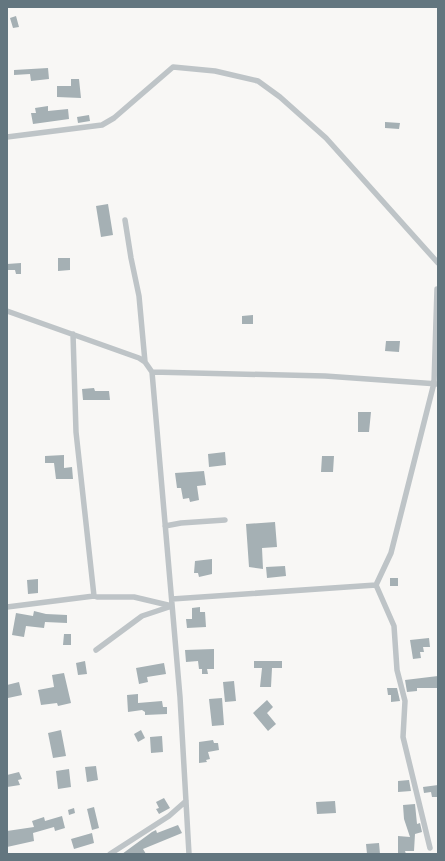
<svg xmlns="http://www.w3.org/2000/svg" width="445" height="861" font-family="'Open Sans',sans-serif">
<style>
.building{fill:#a5b0b4}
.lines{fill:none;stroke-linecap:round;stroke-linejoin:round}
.street{stroke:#bec4c7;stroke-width:5.5}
</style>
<rect width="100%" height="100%" fill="#f8f7f5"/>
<path class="building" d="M16,16L19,27L13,28L10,18Z
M48,68L49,79L31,81L30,74L14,75V70Z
M71,79H79L81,98L57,97V86H71Z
M48,106V111L68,109L69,119L33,124L31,113H36L35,108Z
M89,115L90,121L78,123L77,117Z
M385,122L400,123L399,129L385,128Z
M108,204L113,235L101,237L96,206Z
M58,258H70V270L58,271Z
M21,263V274H16L15,270H7V264Z
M253,315V324H242V316Z
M386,341H400L399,352L385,351Z
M94,388L95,391H109L110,400H83L82,389Z
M358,412H371L369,432H358Z
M225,452L226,465L209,467L208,454Z
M64,455V468L72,467L73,479H56L54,463H45V456Z
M322,456H334L333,472H321Z
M204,471L206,485L197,486L199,500L190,502L189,498L183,499L181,488H177L175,473Z
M275,522L277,547L262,548L263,569L249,567L246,524Z
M212,559V574L199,577L198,573H194L195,561Z
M285,566L286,576L267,578L266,567Z
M390,578H398V586H390Z
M38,579V593L28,594L27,580Z
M200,607V612H205L206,627L187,628L186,619H192V608Z
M34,611L46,614L67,615V623L45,622L44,628L26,626L24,637L12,635L16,613L33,616Z
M64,634H71V645H63Z
M429,638L430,647H423L424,652H420L421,658L413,659L410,640Z
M214,649V669H207L208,674H202V669H199L198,661L186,662L185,650Z
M85,661L87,674L78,675L76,663Z
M254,661H282V668H272L271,687H260L262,668H254Z
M164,663L166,674L147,677L148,682L139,684L136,668Z
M64,673L71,703L58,706L57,703L41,705L38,690L54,687L52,675Z
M438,676V688H417V691L407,692L405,680Z
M234,681L236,701L225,702L223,682Z
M19,682L22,695L8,698L7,685Z
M387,688H397L400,701L391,702V695H388Z
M138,694V703L162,701L163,707H167V714L145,715V712L142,710L128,712L127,695Z
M222,698L224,725L212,726L209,699Z
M267,700L273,707L267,713L276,724L268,731L253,713Z
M61,730L66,756L53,758L48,733Z
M141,730L145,738L138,742L134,734Z
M162,736L163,752L151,753L150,737Z
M213,740L214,743H218L219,750L208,752L210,759L206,760L207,762L199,763V742Z
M96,766L98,780L87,782L85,767Z
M69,769L71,787L58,789L56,771Z
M19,772L22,779L18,780L20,785L7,787V775Z
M409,780L411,791L398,792V781Z
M438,785V797H432L431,792L424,793L423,787Z
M164,798L170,808L159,814L156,809L159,808L156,802Z
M335,801L336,813L317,814L316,802Z
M415,804L417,824L420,823L422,832L415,834L414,851H405L406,854H398V836L410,837L404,819L403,805Z
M94,807L99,828L92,830L87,809Z
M74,808L75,813L69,815L68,810Z
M62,816L65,828L55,831L54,827L33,833L34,841L7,847V831L34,827L32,821L44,817L45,821Z
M178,825L182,833L143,849L146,854H122L152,832L156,830L157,833Z
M92,833L94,843L74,849L71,839Z
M379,843L380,854H367L366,844Z"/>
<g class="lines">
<path class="street" d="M7,137L102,125L114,118L173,67L215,71L258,81L280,97L326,138L438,263
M125,220L131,258L139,296L145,362
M7,311L139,358L145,362L152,372L180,697L189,854
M73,334L76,432L94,596
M152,372L325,376L438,384
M165,526L181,523L225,520
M376,585L394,626L397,670L405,701L403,737L430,848
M172,599L376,585L391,553L434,383L437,289
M7,607L94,596L97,597H134L172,606L142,616L96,650
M110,854L169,816L186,801"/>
</g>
<rect width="445" height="861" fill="none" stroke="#63767f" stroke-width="16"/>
</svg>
